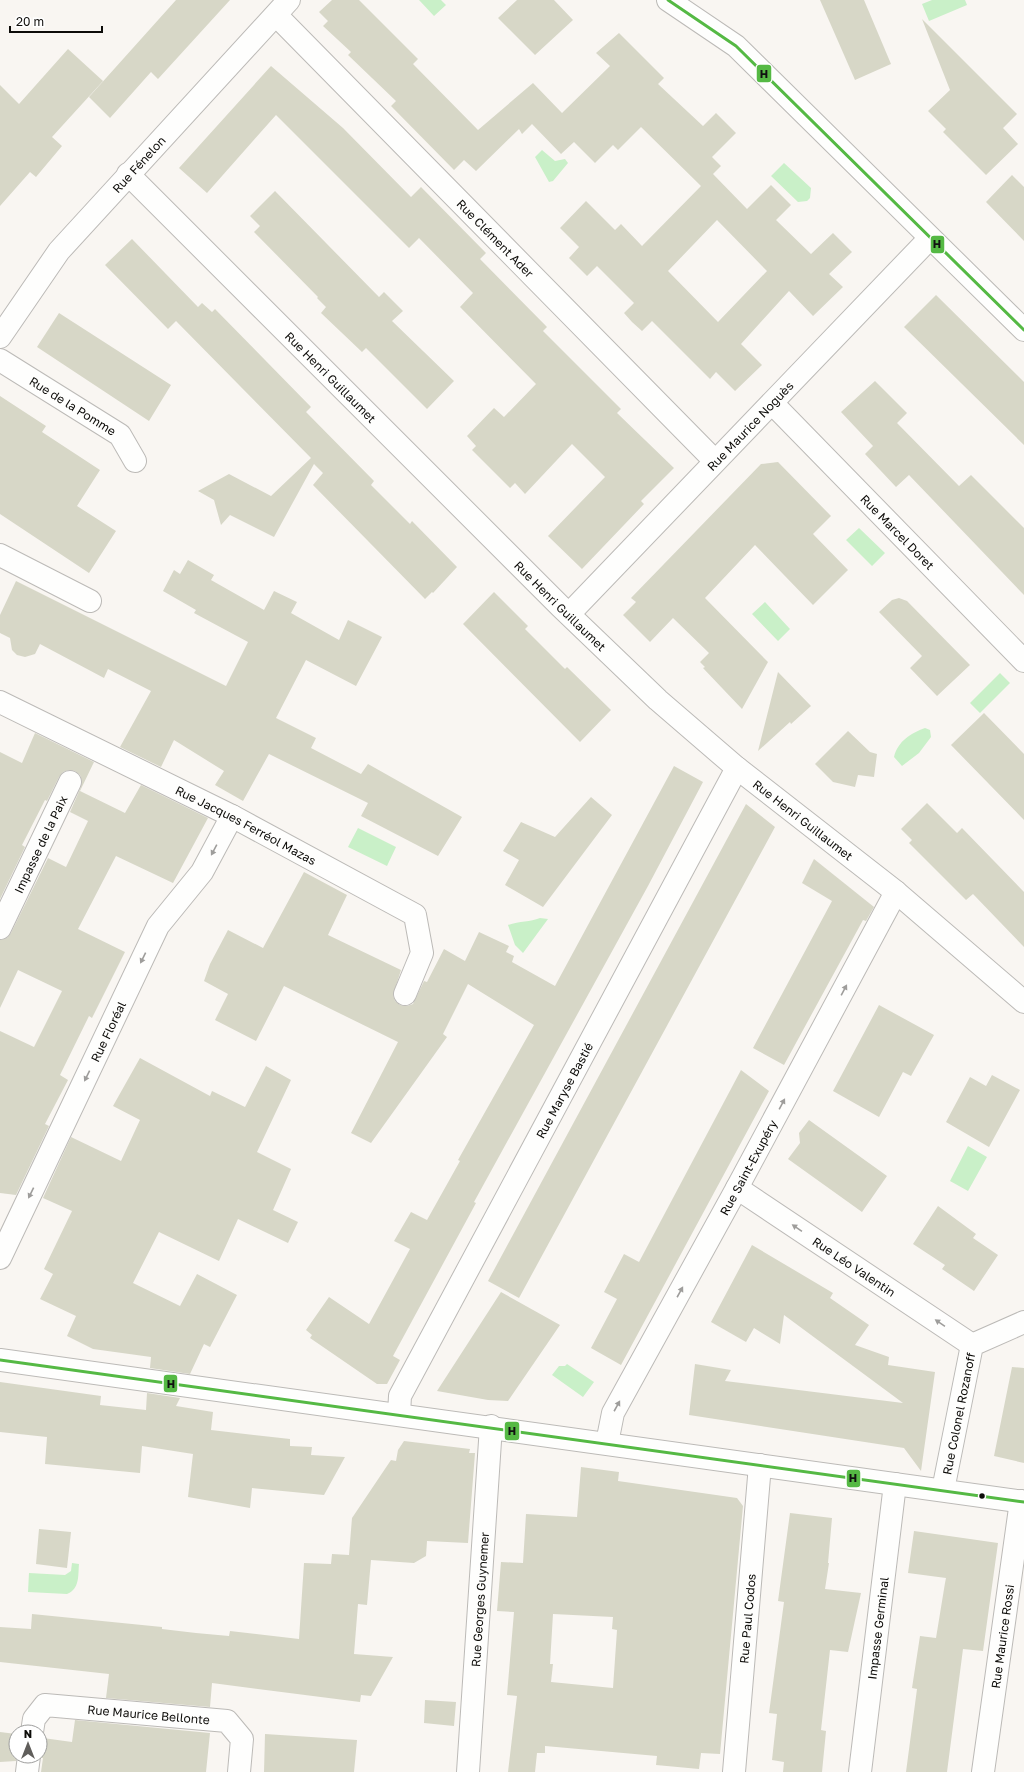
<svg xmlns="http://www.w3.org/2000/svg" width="1024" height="1772" font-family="'Golos Text',sans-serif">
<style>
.water{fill:#c9f0c8}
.building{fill:#d7d7c7;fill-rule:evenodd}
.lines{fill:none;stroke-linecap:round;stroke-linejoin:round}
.street-casing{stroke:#bcbab7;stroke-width:24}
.secondary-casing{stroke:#bcbab7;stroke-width:24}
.street{stroke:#fefefd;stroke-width:22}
.secondary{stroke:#fefefd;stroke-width:22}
.bus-1-casing{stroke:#fff;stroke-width:6}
.bus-1{stroke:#55b944;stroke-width:3}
.oneway{fill:#9e9d9b}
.bus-dot{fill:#0d0c09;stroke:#fff;stroke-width:1.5}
.labels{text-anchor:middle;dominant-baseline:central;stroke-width:3;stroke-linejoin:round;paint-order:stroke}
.street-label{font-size:12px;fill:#0d0c09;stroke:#fff}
.line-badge{stroke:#fff;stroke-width:1.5}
.pale-badge-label{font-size:11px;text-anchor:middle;font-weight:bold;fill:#111}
</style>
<rect width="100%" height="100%" fill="#f9f6f2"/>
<path class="water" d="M419,0H441L446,5L434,16Z
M932,0H965L967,5L929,21L922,4Z
M542,150L555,161L565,159L568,163L553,181L549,182L535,157Z
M784,163L811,188L810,198L807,201L798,202L771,176Z
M859,528L885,553L872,566L846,540Z
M765,602L790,629L778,641L752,614Z
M1000,673L1010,683L980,713L970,703Z
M925,728L930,730L931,737L919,753L902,766L894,757C898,741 911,733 925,728Z
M358,828L396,847L387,866L348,847Z
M540,918L548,919L523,953L515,945L508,925C520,921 530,922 540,918Z
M968,1146L987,1157L968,1191L950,1181Z
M567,1364L594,1382L583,1397L552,1375L559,1366H565Z
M72,1563L79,1564C78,1575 80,1589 67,1594L28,1592L29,1573L65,1575L71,1571Z"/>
<path class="building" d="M176,0H230L158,79L151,72L110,118L89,97Z
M332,0H359L418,59L413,64L478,130L533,83L562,113L610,66L596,53L619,33L664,78L658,84L703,126L716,113L736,133L712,157L721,166L713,174L747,209L771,185L791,205L776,220L811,254L833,233L852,252L829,274L843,287L813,316L789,291L741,344L762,365L735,391L716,372L710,379L652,321L642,331L632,322L624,313L634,303L597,266L587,276L569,258L579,247L560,228L586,201L615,230L621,224L642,246L701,186L641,127L618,150L613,145L595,163L574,142L561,154L532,124L522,134L519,129L476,171L464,160L454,170L391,106L396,101L348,55L351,52L323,26L328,21L319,12ZM717,220L767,271L718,322L668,271Z
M517,0H554L573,20L535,55L498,18Z
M820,0H864L891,64L855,80Z
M922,19L1017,114L1003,128L1018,144L986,175L943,132L946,129L928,111L950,90Z
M68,49L103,81L52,137L62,146L36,177L30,172L0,206V85L19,104Z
M271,66L343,128L411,197L421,187L486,253L480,259L547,327L543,331L621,409L617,413L674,468L641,501L644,504L582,569L548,536L605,477L572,444L525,494L515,483L510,488L472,450L476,446L467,436L494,408L504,417L536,384L460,307L473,293L419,238L409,248L276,115L207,193L179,168Z
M1012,175L1024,187V241L986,202Z
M275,191L379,297L384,292L403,311L392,321L454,381L427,409L366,348L362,352L321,313L326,307L317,298L318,297L254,232L260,226L250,216Z
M132,239L198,307L202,303L212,312L215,309L311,407L306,412L374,481L371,485L410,524L412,521L457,567L433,593L432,592L425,599L313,485L323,473L314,464L274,537L230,515L221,525L214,500L198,491L229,474L271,496L311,458L176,321L168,329L105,265Z
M936,295L1024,382V445L904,327Z
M59,313L171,385L149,421L37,347Z
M875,381L907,413L897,423L959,486L971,475L1024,528V595L909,475L896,487L865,454L873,446L841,412Z
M0,396L46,426L42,432L100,470L77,506L116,531L89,573L0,514Z
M778,462L831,516L813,534L848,570L813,605L755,545L705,598L768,662L742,709L703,668L705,667L700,662L709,653L673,618L650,642L623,615L636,602L631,598L761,464Z
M188,560L214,575L211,580L264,610L274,591L297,602L291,613L339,640L348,620L382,637L356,686L306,660L276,718L316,738L311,748L361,774L368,764L462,817L438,856L361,816L368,803L269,754L243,801L215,785L224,771L174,740L161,767L120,747L151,691L108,669L104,678L40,644L35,654L25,657L17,655L12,650L10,638L0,633V615L16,581L226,686L248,642L194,613L196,610L163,591L174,570L180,574Z
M494,592L528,626L525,629L565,669L567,667L611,710L580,742L463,624Z
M899,598L907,601L970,665L937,696L910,668L922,656L879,612L892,600Z
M778,672L811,706L791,724L790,722L758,751Z
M984,713L1024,754V820L951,745Z
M848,731L870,752L877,754L874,777L858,775L855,787L833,782L815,764Z
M35,733L94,762L80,791L125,813L141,785L208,818L173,883L116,856L78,929L125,952L92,1018L89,1016L60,1075L68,1080L45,1124L49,1126L16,1195L0,1193V1031L34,1047L62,991L18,970L0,1008V940L7,938L11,933L48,858L66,867L88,821L70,812L81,787L82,781L80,775L75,771L69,770L63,772L59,777L47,801L45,800L22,845L25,847L0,899V752L22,763Z
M674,766L703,782L648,886L474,1202L476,1203L393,1356L400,1360L387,1384H377L310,1338L312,1335L306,1330L329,1297L369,1324L410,1249L394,1241L411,1212L427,1220L460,1161L458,1160L534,1025L468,984L443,1034L447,1037L371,1143L351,1133L398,1042L284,986L256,1041L215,1020L228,994L204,981L210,964L228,930L263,948L304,872L347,895L328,935L401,970L393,995L395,1001L400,1005L407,1006L413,1004L424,981L427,982L444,949L465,961L479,932L509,946L506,952L514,956L512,962L555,986Z
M591,797L612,815L543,907L505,885L519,860L503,851L521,822L555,837Z
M927,803L957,833L962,828L1024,892V947L973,894L966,900L909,843L912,840L901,829Z
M746,804L775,827L519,1298L488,1281Z
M814,859L874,907L866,921L863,920L784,1065L753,1048L832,901L802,883Z
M879,1005L934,1035L911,1076L903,1072L879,1117L833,1091Z
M140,1058L210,1096L212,1091L245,1107L266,1066L291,1080L257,1152L291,1169L273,1210L298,1222L288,1243L238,1219L219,1261L159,1232L133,1283L180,1306L197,1274L237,1295L210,1347L204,1344L190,1374L150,1368L151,1357L93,1349L67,1336L76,1316L40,1299L53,1274L44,1269L72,1211L43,1198L71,1137L121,1161L140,1120L113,1106Z
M741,1070L769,1091L621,1365L591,1348L617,1299L604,1292L624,1254L639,1262Z
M992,1075L1020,1090L989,1147L946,1122L970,1077L986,1086Z
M809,1120L887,1176L862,1212L788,1159L800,1143L799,1133Z
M938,1206L976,1234L973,1238L998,1255L974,1291L942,1269L945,1265L913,1244Z
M752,1245L833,1293L830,1298L869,1325L855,1345L889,1357L888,1365L935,1372L921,1471L904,1448L689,1415L695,1364L731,1370L725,1381L903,1403L784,1315L780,1344L754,1328L746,1342L711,1322Z
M501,1292L560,1325L508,1401L488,1400L437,1391Z
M1012,1367L1024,1368V1463L994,1456Z
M0,1382L101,1396L100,1405L146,1410L147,1393L180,1398L176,1406L213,1412L211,1430L290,1439V1446L312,1447L311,1455L345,1457L324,1495L252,1488L250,1508L188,1497L193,1454L142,1446L140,1473L45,1464L47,1437L0,1432Z
M404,1441L470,1449L469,1453H475L468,1543L427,1541L426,1556L414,1563L371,1560L367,1605L358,1604L354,1654L393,1657L371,1696L361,1695L360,1702L212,1683L210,1707L106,1698L109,1674L0,1662V1627L31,1629L32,1614L162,1627V1629L196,1633L229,1636L230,1631L299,1639L304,1563L331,1564L332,1554L349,1555L352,1518L391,1460L396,1461L398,1450Z
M581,1467L619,1472L618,1481L737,1498L743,1506L720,1754L701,1753L699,1769L656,1765L657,1756L545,1746V1753H537L535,1772H508L517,1696L507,1695L514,1612L497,1611L501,1562L523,1563L526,1514L577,1517ZM553,1614L613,1617L612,1629L617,1630L613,1688L551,1682L553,1664H550Z
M790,1513L832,1518L828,1563H829L825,1589L861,1593L848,1652L830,1650L821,1730L826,1731L822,1772H783L784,1762L772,1760L777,1714L769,1713L784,1602L778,1601Z
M39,1529L71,1532L67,1568L36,1564Z
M914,1531L998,1543L983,1651L963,1649L947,1772H906L917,1689L912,1688L920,1636L936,1638L945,1583L946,1578L908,1573Z
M425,1700L456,1702L454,1726L424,1723Z
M75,1720L210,1733L206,1772H41L43,1758H41L40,1741L43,1738L72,1742Z
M0,1732L16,1734V1761L0,1762Z
M265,1734L357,1740L354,1772H264Z"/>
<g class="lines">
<g class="street-casing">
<g id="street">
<path id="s1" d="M276,15L715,461"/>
<path id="s2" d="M128,174L561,607L658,700L737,768L896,892L1024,1002"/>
<path id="s3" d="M0,337L59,251L289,0"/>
<path id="s4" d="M0,360L120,435L135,461"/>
<path id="s5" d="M772,403L1024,661"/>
<path d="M0,555L90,601"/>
<path id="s6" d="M569,614L930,238"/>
<path id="s7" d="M0,702L232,816L415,915L422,953L405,994"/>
<path id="s8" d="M0,928L70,782"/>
<path id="s9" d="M737,1188L972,1345"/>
<path id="s10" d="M0,1258L158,926L202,872L232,816"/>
<path id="s11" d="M399,1414L400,1396L737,768"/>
<path id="s12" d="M607,1443L613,1413L737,1188L896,892"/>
<path id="s13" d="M943,1490L972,1345L1024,1322"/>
<path id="s14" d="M32,1732L34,1719L45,1705L227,1721L242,1739L239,1772"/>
<path d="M27,1772L29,1756"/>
<path id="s15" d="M468,1772L491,1426"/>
<path id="s16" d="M734,1772L760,1465"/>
<path id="s17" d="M860,1772L895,1484"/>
<path id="s18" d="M983,1772L1021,1501"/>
</g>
</g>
<g class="secondary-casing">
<path id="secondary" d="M668,0L736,46L1024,330
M0,1360L1024,1502"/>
</g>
<use href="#street" class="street"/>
<use href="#secondary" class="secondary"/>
<g class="bus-1-casing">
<path id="bus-1" d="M668,0L736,46L1024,330
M0,1360L1024,1502"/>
</g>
<use href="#bus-1" class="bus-1"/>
</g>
<defs><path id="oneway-solid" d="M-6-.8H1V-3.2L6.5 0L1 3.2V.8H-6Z"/></defs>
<g class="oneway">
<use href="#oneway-solid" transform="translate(214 850) rotate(118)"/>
<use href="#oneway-solid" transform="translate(143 958) rotate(116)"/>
<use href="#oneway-solid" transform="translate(844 990) rotate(-62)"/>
<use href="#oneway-solid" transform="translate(87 1076) rotate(116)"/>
<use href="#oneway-solid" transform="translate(782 1104) rotate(-62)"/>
<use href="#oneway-solid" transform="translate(31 1193) rotate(116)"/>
<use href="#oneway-solid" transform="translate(797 1228) rotate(-146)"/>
<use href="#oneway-solid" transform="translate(680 1292) rotate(-61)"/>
<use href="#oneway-solid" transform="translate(940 1323) rotate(-146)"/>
<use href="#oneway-solid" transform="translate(617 1406) rotate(-61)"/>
</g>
<circle class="bus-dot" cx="982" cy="1496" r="3.5"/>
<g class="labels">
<g class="street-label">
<text stroke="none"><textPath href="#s3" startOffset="222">Rue Fénelon</textPath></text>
<text stroke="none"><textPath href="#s1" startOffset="313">Rue Clément Ader</textPath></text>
<text stroke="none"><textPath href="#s2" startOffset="287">Rue Henri Guillaumet</textPath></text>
<text stroke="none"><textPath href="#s4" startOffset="86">Rue de la Pomme</textPath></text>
<text stroke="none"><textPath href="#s6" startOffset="261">Rue Maurice Noguès</textPath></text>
<text stroke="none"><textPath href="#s5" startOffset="180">Rue Marcel Doret</textPath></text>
<text stroke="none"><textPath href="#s2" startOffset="611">Rue Henri Guillaumet</textPath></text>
<text stroke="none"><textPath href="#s2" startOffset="935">Rue Henri Guillaumet</textPath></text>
<text stroke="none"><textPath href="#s7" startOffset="275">Rue Jacques Ferréol Mazas</textPath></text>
<text stroke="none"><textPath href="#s8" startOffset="93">Impasse de la Paix</textPath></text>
<text stroke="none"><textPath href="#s10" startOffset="251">Rue Floréal</textPath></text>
<text stroke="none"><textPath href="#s11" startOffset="365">Rue Maryse Bastié</textPath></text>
<text stroke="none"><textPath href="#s12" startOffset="311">Rue Saint-Exupéry</textPath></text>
<text stroke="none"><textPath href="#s9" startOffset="141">Rue Léo Valentin</textPath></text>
<text stroke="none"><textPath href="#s13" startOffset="78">Rue Colonel Rozanoff</textPath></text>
<text stroke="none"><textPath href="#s15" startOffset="173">Rue Georges Guynemer</textPath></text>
<text stroke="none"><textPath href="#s16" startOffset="154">Rue Paul Codos</textPath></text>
<text stroke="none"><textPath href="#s17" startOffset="145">Impasse Germinal</textPath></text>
<text stroke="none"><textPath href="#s18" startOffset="137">Rue Maurice Rossi</textPath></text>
<text stroke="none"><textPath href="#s14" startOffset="135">Rue Maurice Bellonte</textPath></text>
</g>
</g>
<g class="line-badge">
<rect x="756" y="64" width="16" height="19" rx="4" fill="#55b944"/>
<rect x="930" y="235" width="15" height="19" rx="4" fill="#55b944"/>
<rect x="163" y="1374" width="15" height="19" rx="4" fill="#55b944"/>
<rect x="504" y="1421" width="16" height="20" rx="4" fill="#55b944"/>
<rect x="846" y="1469" width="15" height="19" rx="4" fill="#55b944"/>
</g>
<g class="pale-badge-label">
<text x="764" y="78">H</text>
<text x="937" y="248">H</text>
<text x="171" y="1388">H</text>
<text x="512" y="1435">H</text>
<text x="853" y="1482">H</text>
</g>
<g transform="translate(28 1744)"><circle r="19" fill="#ffffff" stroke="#9e9e9d"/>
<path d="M0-3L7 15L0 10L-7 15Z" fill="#605e5b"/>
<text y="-6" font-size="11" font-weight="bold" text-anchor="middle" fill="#0d0c09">N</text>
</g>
<path d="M10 26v6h92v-6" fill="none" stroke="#0d0c09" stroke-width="2"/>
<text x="16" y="26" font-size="12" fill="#0d0c09" stroke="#ffffff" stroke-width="3" paint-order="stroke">20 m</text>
</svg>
